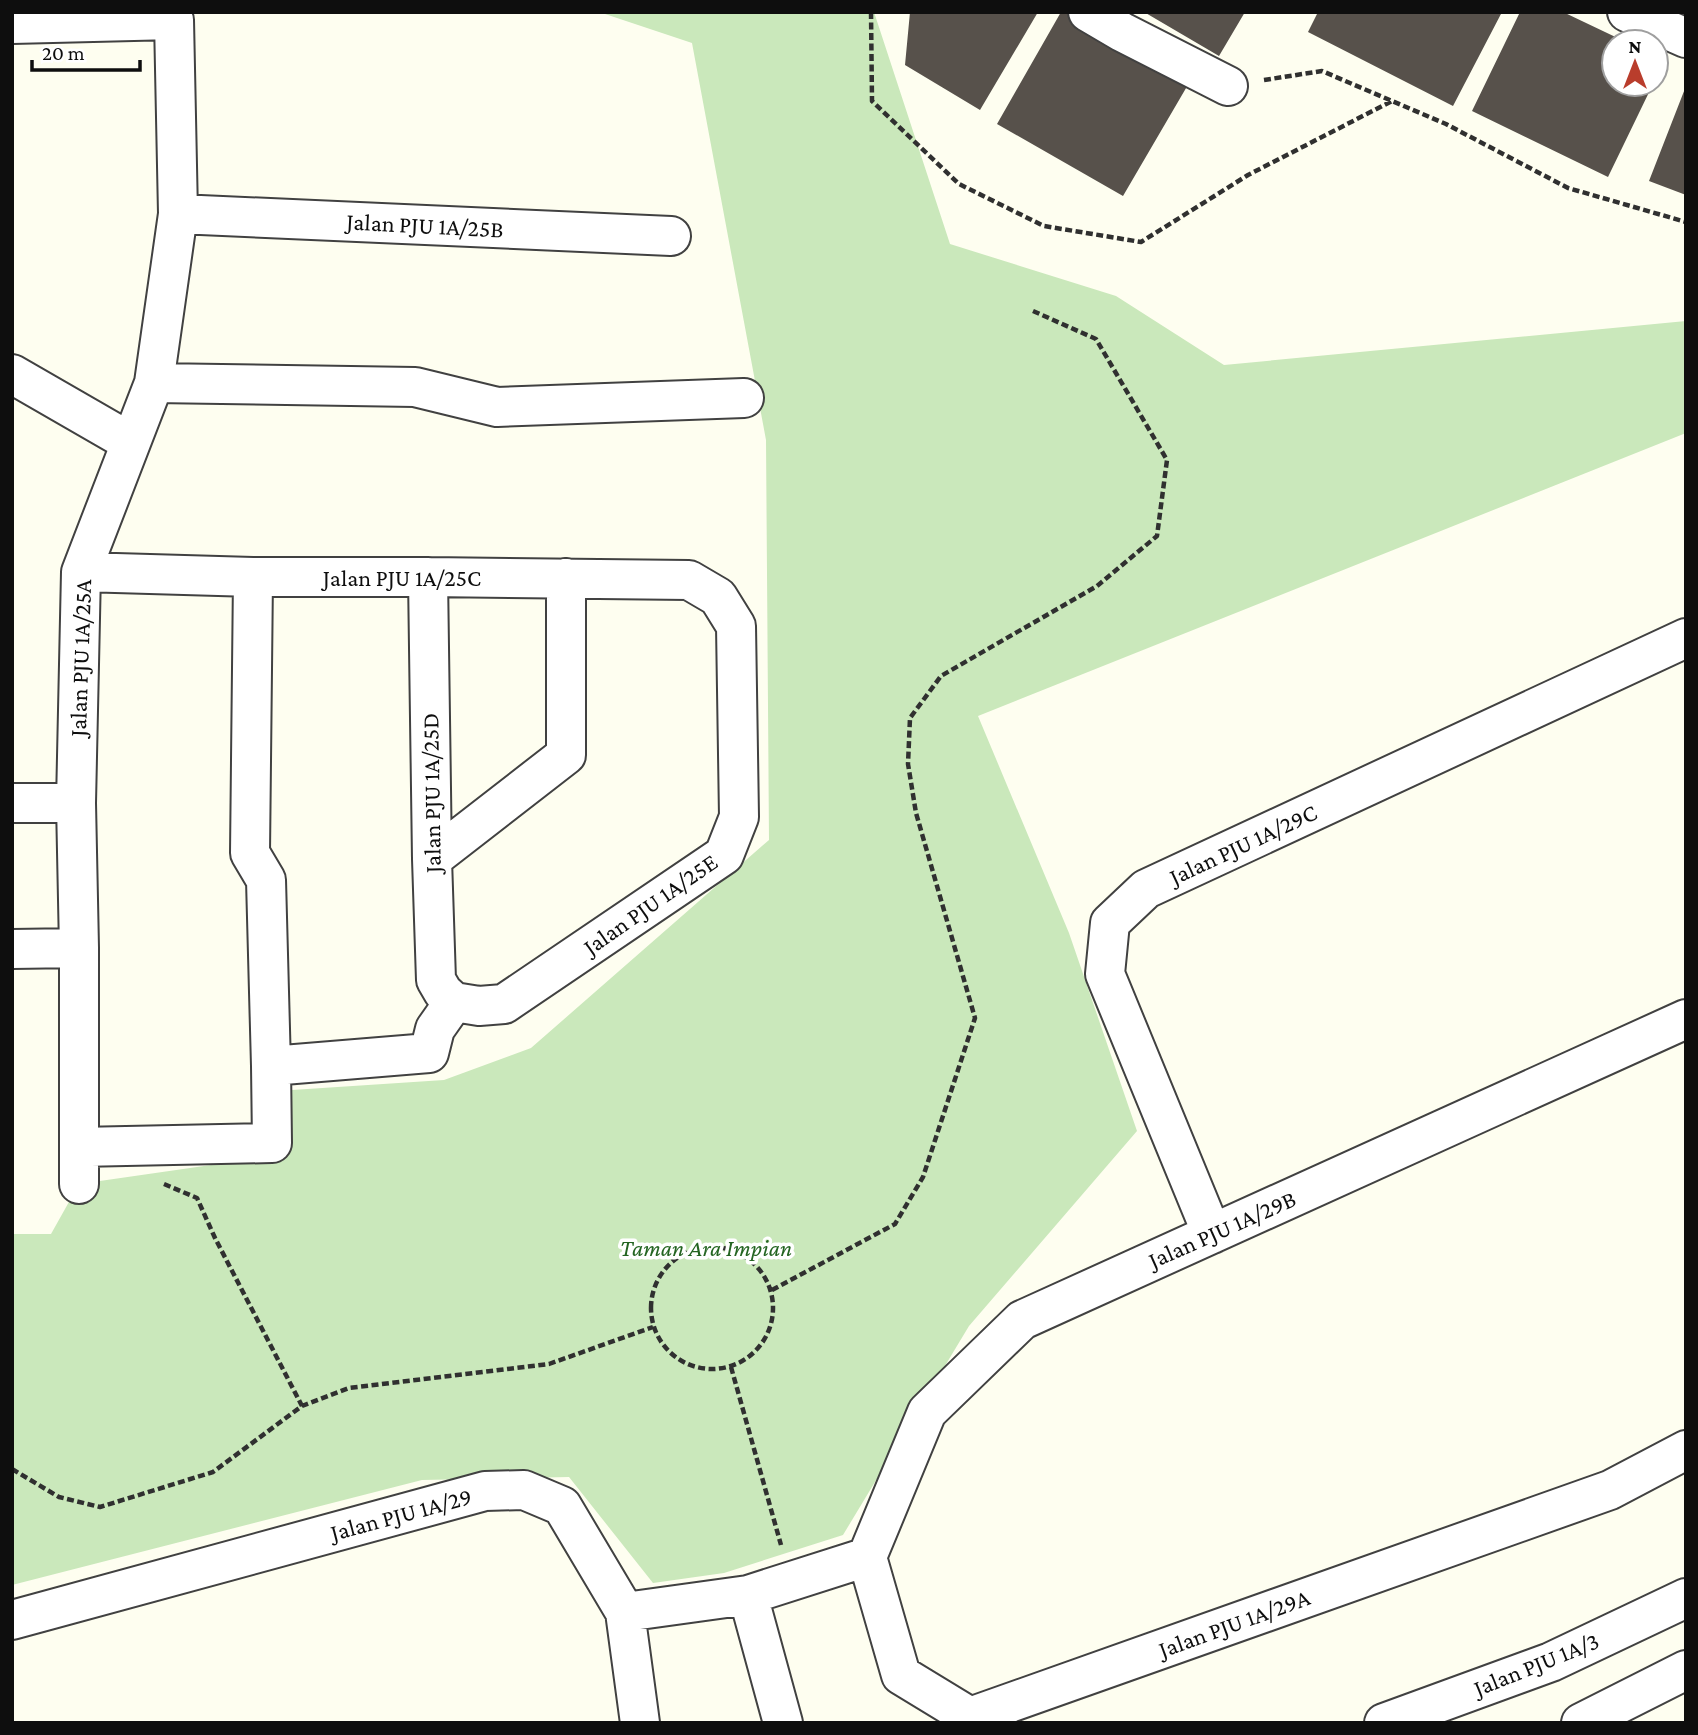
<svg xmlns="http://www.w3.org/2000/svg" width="1698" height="1735" font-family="'Crimson Pro',serif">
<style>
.green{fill:#cae8bb}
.building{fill:#57514b}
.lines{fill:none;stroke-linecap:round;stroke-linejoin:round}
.minor-casing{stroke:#414141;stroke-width:42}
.path{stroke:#303030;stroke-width:4.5;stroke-dasharray:7 3.5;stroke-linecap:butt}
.minor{stroke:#fff;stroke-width:38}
.labels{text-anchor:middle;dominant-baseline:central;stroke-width:7;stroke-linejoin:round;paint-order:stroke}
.street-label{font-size:24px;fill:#0e0e0e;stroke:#fff}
.park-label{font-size:24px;font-style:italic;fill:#236421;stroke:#fff}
</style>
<rect width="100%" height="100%" fill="#fefef0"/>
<path class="green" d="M599,12H874L950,244L1116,296L1224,365L1686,321V433L978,716L1069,933L1137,1131L969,1326L843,1535L724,1573L653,1583L569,1477L422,1480L12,1585V1234H51L79,1184L266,1157L292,1090L444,1080L531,1048L769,840L766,440L692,43Z"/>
<path class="building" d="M910,12H1038L980,110L905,65Z
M1061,12H1064L1189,83L1123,196L997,124Z
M1144,12H1245L1219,56Z
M1318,12H1502L1453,106L1308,32Z
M1520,12H1563L1626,42H1614V84H1653L1608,177L1472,111Z
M1656,57L1664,61L1656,78Z
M1686,86V195L1649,181Z"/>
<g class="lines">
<g class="minor-casing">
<path id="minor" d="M1088,12L1122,32L1228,86
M1627,12L1686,38
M12,24L174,20L178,214L154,383L81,572L76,803L79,948V1184
M178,214L671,236
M12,374L130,442
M154,383L415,387L497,407L744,398
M81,572L253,577H428L689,580L718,597L736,626L739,817L724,855L504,1004L479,1006L454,1002
M253,577L250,853L266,880L271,1066
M428,577L432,859L436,980L443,992L454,1002
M12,803H76
M432,859L566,755V578
M12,949L79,948
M79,1147L272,1143L271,1066L429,1053L435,1029L454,1002
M1212,1234L1105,974L1110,923L1146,889L1686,638
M867,1557L927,1412L1022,1320L1686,1019
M867,1557L901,1675L970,1717L1610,1490L1686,1450
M748,1595L783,1723
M625,1612L748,1595L867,1557
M12,1620L485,1491L524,1490L562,1506L625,1612L640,1723
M1384,1723L1551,1662L1686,1598
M1581,1723L1686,1670"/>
</g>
<path class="path" d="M871,12L872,101L959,184L1044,226L1141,242L1248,175L1392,101
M1264,80L1322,71L1446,124L1568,188L1686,222
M164,1184L197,1198L215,1238L302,1406
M651 1308a61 61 0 1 1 122 0a61 61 0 1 1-122 0Z
M772,1290L895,1224L923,1177L975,1018L916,813L908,764L910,718L941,676L1097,586L1157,536L1167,460L1096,339L1033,311
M731,1367L781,1545
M12,1469L59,1497L100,1507L213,1472L302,1406L349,1388L549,1364L653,1327"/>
<use href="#minor" class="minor"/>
</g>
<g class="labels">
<g class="street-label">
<text transform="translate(425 225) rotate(3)">Jalan PJU 1A/25B</text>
<text x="402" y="577">Jalan PJU 1A/25C</text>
<text transform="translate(80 658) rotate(-88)">Jalan PJU 1A/25A</text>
<text transform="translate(431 793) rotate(-91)">Jalan PJU 1A/25D</text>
<text transform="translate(1243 844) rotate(-25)">Jalan PJU 1A/29C</text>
<text transform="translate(650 904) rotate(-35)">Jalan PJU 1A/25E</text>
<text transform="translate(1222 1229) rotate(-24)">Jalan PJU 1A/29B</text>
<text transform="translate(401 1514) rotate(-15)">Jalan PJU 1A/29</text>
<text transform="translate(1234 1623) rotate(-20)">Jalan PJU 1A/29A</text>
<text transform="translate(1536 1664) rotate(-22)">Jalan PJU 1A/3</text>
</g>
<g class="park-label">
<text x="706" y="1247">Taman Ara Impian</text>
</g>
</g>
<rect width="1698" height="1735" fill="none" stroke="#0e0e0e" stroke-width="28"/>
<g transform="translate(1635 63)"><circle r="33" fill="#ffffff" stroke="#9f9f9f" stroke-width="2"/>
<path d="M0-5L12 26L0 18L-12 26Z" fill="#b93d2c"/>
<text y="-10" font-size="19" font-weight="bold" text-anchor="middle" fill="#0e0e0e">N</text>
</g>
<path d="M32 60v10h108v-10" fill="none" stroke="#0e0e0e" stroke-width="3.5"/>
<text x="42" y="60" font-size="21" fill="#0e0e0e" stroke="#ffffff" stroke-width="5" paint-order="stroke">20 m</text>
</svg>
